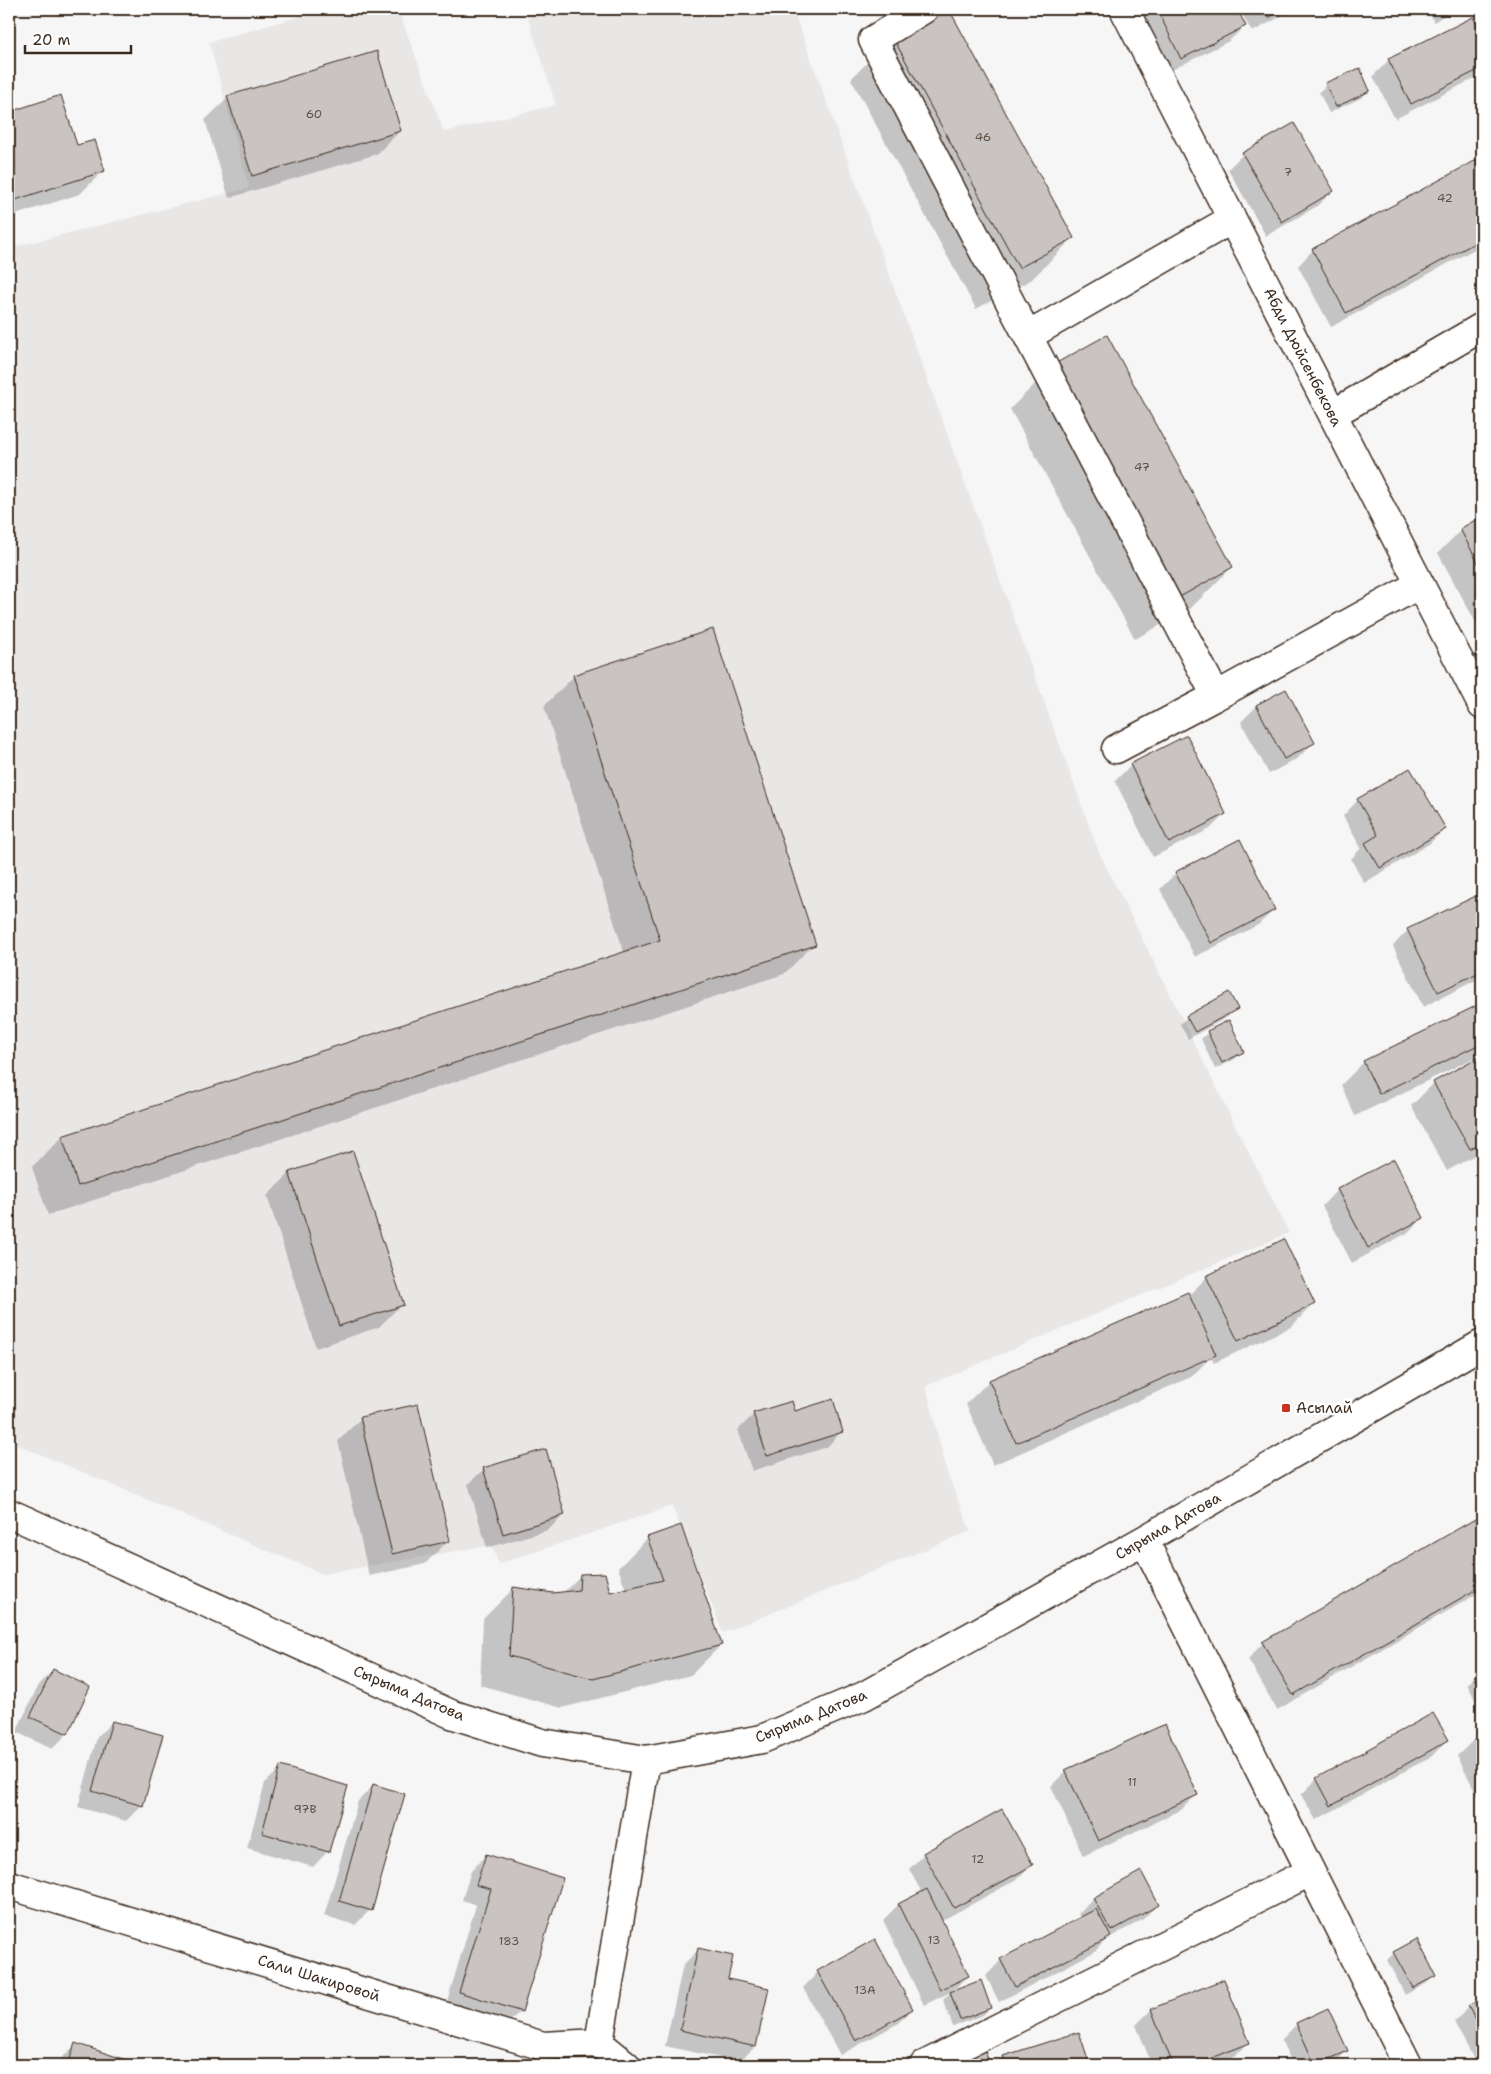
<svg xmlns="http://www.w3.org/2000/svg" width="1491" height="2074" font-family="'Shantell Sans',sans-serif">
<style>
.built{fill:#e9e7e6}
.shadow{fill:#0003}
.building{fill:#c9c3c1;stroke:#3b2a1e}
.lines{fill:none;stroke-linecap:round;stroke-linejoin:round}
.minor-casing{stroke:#3b2a1e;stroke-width:31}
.minor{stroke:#fff;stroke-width:28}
.poi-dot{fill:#c8321e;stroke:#fff;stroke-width:2}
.labels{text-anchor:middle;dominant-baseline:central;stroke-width:5;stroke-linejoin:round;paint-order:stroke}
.number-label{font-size:12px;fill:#5e5047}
.street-label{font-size:15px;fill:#3b2a1e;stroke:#fff}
.poi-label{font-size:15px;fill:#3b2a1e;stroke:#fff;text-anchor:start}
</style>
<rect width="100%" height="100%" fill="#f7f6f6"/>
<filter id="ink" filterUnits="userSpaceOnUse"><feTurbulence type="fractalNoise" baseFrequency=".02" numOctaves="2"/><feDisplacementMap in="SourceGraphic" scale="10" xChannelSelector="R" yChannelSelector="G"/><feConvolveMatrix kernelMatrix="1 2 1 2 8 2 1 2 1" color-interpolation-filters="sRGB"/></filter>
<g filter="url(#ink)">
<path class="built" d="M325,9H398L444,132L556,105L525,9H793L1098,850L1289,1233L926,1386L948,1476L971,1531L723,1633L672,1506L499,1564L491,1545L323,1574L9,1441V248L249,188L209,42Z"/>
<path class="shadow" d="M944,9H948L1073,238L1031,280L976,309L851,79L892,37Z
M1134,9H1236L1245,26L1229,41L1166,73Z
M1239,9H1295L1252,32Z
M1427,9H1454L1434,22Z
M1472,18L1482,38V72L1479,76L1395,119L1373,76L1389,60Z
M1326,85L1368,91L1361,98L1329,113L1319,92Z
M61,97L77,147L103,171L80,194L9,217V114Z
M228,98L400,131L377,154L229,198L205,120Z
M1243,154L1333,191L1317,206L1266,236L1228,169Z
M1482,158V245L1331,327L1298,266L1313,250Z
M1052,367L1232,567L1190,609L1135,639L1010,409Z
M1482,518V634L1438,553L1461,530Z
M574,676L814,944L784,974L48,1215L32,1167L62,1137L624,952L544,706Z
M1257,706L1313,743L1298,758L1269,774L1241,722Z
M1131,765L1225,814L1210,829L1153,857L1115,781Z
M1358,800L1444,829L1429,844L1364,883L1351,859L1361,848L1343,816Z
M1239,841L1274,910L1258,925L1195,957L1160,889L1176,873Z
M1479,895L1482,901V977L1423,1007L1393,946L1408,930Z
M1482,1004V1151L1447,1171L1411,1106L1434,1083L1475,1060L1474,1058L1355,1116L1341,1085L1364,1062Z
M1236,1008L1229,1016L1188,1039L1180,1024L1187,1017Z
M1208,1032L1243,1052L1235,1059L1215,1069L1201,1039Z
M1393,1161L1423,1218L1407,1233L1352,1263L1322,1206L1337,1190Z
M290,1173L402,1304L379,1327L316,1348L267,1196Z
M1207,1277L1313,1304L1291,1327L1214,1363L1211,1357L1191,1377L993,1465L966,1404L989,1381L1187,1293L1188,1296Z
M795,1412L842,1431L827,1447L752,1471L738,1430L754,1414Z
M361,1418L448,1541L425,1564L369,1576L338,1441Z
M484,1469L564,1515L548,1530L487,1548L468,1484Z
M1482,1516V1591L1277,1710L1248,1659L1263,1643Z
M648,1538L721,1645L691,1675L562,1708L480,1685L483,1619L513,1589L553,1594L563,1593L580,1576L609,1594L626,1590L618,1568Z
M53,1670L89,1687L67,1734L52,1749L16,1732L38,1686Z
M1482,1673V1713L1467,1684L1474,1677Z
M1433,1714L1447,1740L1432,1756L1316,1820L1301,1795L1317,1779Z
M112,1722L142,1805L126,1821L78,1807L97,1737Z
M1482,1732V1804L1457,1756Z
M281,1768L328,1851L313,1867L247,1848L265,1783Z
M1066,1771L1196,1795L1181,1810L1083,1856L1051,1786Z
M373,1786L370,1910L355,1925L324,1916L358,1801Z
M924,1854L1031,1865L1016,1880L941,1921L968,1976L951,1992L990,2008L983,2015L953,2027L943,2000L951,1992L924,2005L883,1920L898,1905L922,1893L909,1869Z
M486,1855L521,2011L505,2026L445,2008L476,1905L462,1900L471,1871Z
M1140,1873L1157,1905L1142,1920L1107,1939L1094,1952L999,2002L986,1976L1001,1960L1081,1919L1078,1914L1093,1899Z
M698,1950L727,1980L755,2047L739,2062L665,2046L683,1965Z
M1394,1953L1434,1976L1427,1983L1405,1995L1387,1960Z
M818,1972L912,2009L897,2024L840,2055L803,1988Z
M1482,2000V2065H1477L1454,2022L1469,2007Z
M1151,2010L1248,2042L1233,2058L1214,2065H1152L1136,2025Z
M1297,2024L1347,2051L1332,2065H1293L1281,2040Z
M1078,2033L1089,2065H996L1004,2057Z
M76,2044L138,2065H58L60,2060Z
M985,2052L989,2065H955L960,2061Z"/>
<path class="building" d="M942,9H949L1074,238L1019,268L892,36Z
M1157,9H1237L1246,26L1181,59Z
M1263,9H1284L1268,18Z
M1473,17L1482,35V68L1411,104L1388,59Z
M377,51L401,131L252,176L227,96Z
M1360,68L1370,91L1336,107L1325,83Z
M61,95L77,145L95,140L105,171L9,202V166L15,163L9,143V112Z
M1294,123L1334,191L1282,222L1242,153Z
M1482,157V239L1346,313L1312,249Z
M1107,335L1233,567L1178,598L1051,366Z
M1482,516V570L1460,529Z
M713,629L816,945L78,1186L62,1136L660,940L573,675Z
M1286,689L1315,743L1284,759L1256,705Z
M1187,735L1226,814L1169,843L1130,764Z
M1410,768L1446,829L1380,868L1365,843L1378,835L1357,799Z
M1240,839L1275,910L1211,943L1175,872Z
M1480,894L1482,898V971L1438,992L1407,929Z
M1229,992L1238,1009L1195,1032L1186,1016Z
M1482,1003V1043L1379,1094L1363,1061Z
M1229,1020L1244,1052L1222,1063L1207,1031Z
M1482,1055V1142L1470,1149L1433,1082Z
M353,1151L404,1305L339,1326L289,1172Z
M1394,1159L1424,1218L1368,1248L1337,1189Z
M1284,1239L1315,1304L1238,1341L1206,1276Z
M1188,1292L1216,1355L1016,1443L989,1380Z
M833,1399L843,1432L767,1456L753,1413L792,1401L795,1411Z
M418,1404L450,1541L392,1554L360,1417Z
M546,1449L565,1515L503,1534L483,1468Z
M1482,1515V1586L1293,1695L1262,1642Z
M681,1525L722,1645L593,1679L509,1656L513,1587L553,1593L579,1590L580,1574L605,1573L610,1592L663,1580L647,1537Z
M53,1669L90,1687L68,1734L30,1717Z
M1482,1671V1693L1473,1676Z
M1433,1713L1449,1740L1331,1806L1316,1778Z
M112,1721L163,1735L143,1806L92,1791Z
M1165,1724L1198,1795L1098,1841L1065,1770Z
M280,1766L348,1786L329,1852L262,1833Z
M373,1784L405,1794L372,1911L339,1901Z
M1002,1809L1033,1865L954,1908L923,1853Z
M486,1854L563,1878L522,2012L459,1992L491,1889L476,1885Z
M1141,1871L1159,1905L1111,1931L1093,1898Z
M927,1889L969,1976L940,1990L898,1904Z
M1096,1909L1111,1937L1015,1987L1000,1959Z
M875,1939L913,2009L856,2041L817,1971Z
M1417,1939L1436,1976L1413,1988L1393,1952Z
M698,1948L733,1956L728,1979L769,1988L756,2047L680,2030Z
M1224,1979L1250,2043L1194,2065H1173L1151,2009Z
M981,1980L991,2008L960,2020L950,1992Z
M1482,1998V2032L1468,2006Z
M1328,2008L1348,2051L1315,2065L1296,2023Z
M1079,2032L1090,2065H1006L1003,2056Z
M75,2043L141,2065H68Z
M985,2051L990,2065H961L959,2060Z"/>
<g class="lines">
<g class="minor-casing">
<path id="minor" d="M924,9L873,40L1216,696L1420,584
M1124,9L1482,705
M1028,336L1232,219
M1333,414L1482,327
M1116,749L1216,696
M9,1513L451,1714L542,1743L646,1760L762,1739L864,1696L1144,1540L1482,1344
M1144,1540L1408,2065
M9,1885L543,2046L599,2043L626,2065
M599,2043L646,1760
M924,2065L1310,1872"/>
</g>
<use href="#minor" class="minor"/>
</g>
</g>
<rect class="poi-dot" x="1281" y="1403" width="10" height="10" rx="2.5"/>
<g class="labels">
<g class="number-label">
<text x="314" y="114">60</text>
<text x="983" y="137">46</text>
<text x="1288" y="172">7</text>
<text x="1445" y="198">42</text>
<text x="1142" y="467">47</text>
<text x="1132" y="1782">11</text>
<text x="305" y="1809">97В</text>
<text x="978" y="1859">12</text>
<text x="934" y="1940">13</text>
<text x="509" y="1941">183</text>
<text x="865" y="1990">13А</text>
</g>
<g class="street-label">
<text transform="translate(1303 357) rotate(63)">Абди Дюйсенбекова</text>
<text transform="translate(1168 1526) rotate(-30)">Сырыма Датова</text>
<text transform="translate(409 1693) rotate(23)">Сырыма Датова</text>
<text transform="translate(811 1716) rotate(-22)">Сырыма Датова</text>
<text transform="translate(319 1978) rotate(17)">Сали Шакировой</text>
</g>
<g class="poi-label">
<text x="1296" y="1408">Асылай</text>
</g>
</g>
<rect width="1491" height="2074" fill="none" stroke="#fff" stroke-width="30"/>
<rect x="15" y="15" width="1461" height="2044" fill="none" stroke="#3b2a1e" stroke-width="2" filter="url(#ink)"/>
<path d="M25 45v8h106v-8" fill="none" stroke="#3b2a1e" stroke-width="2.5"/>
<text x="32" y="45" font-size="15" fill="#3b2a1e" stroke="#ffffff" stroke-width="4" paint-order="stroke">20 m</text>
</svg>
